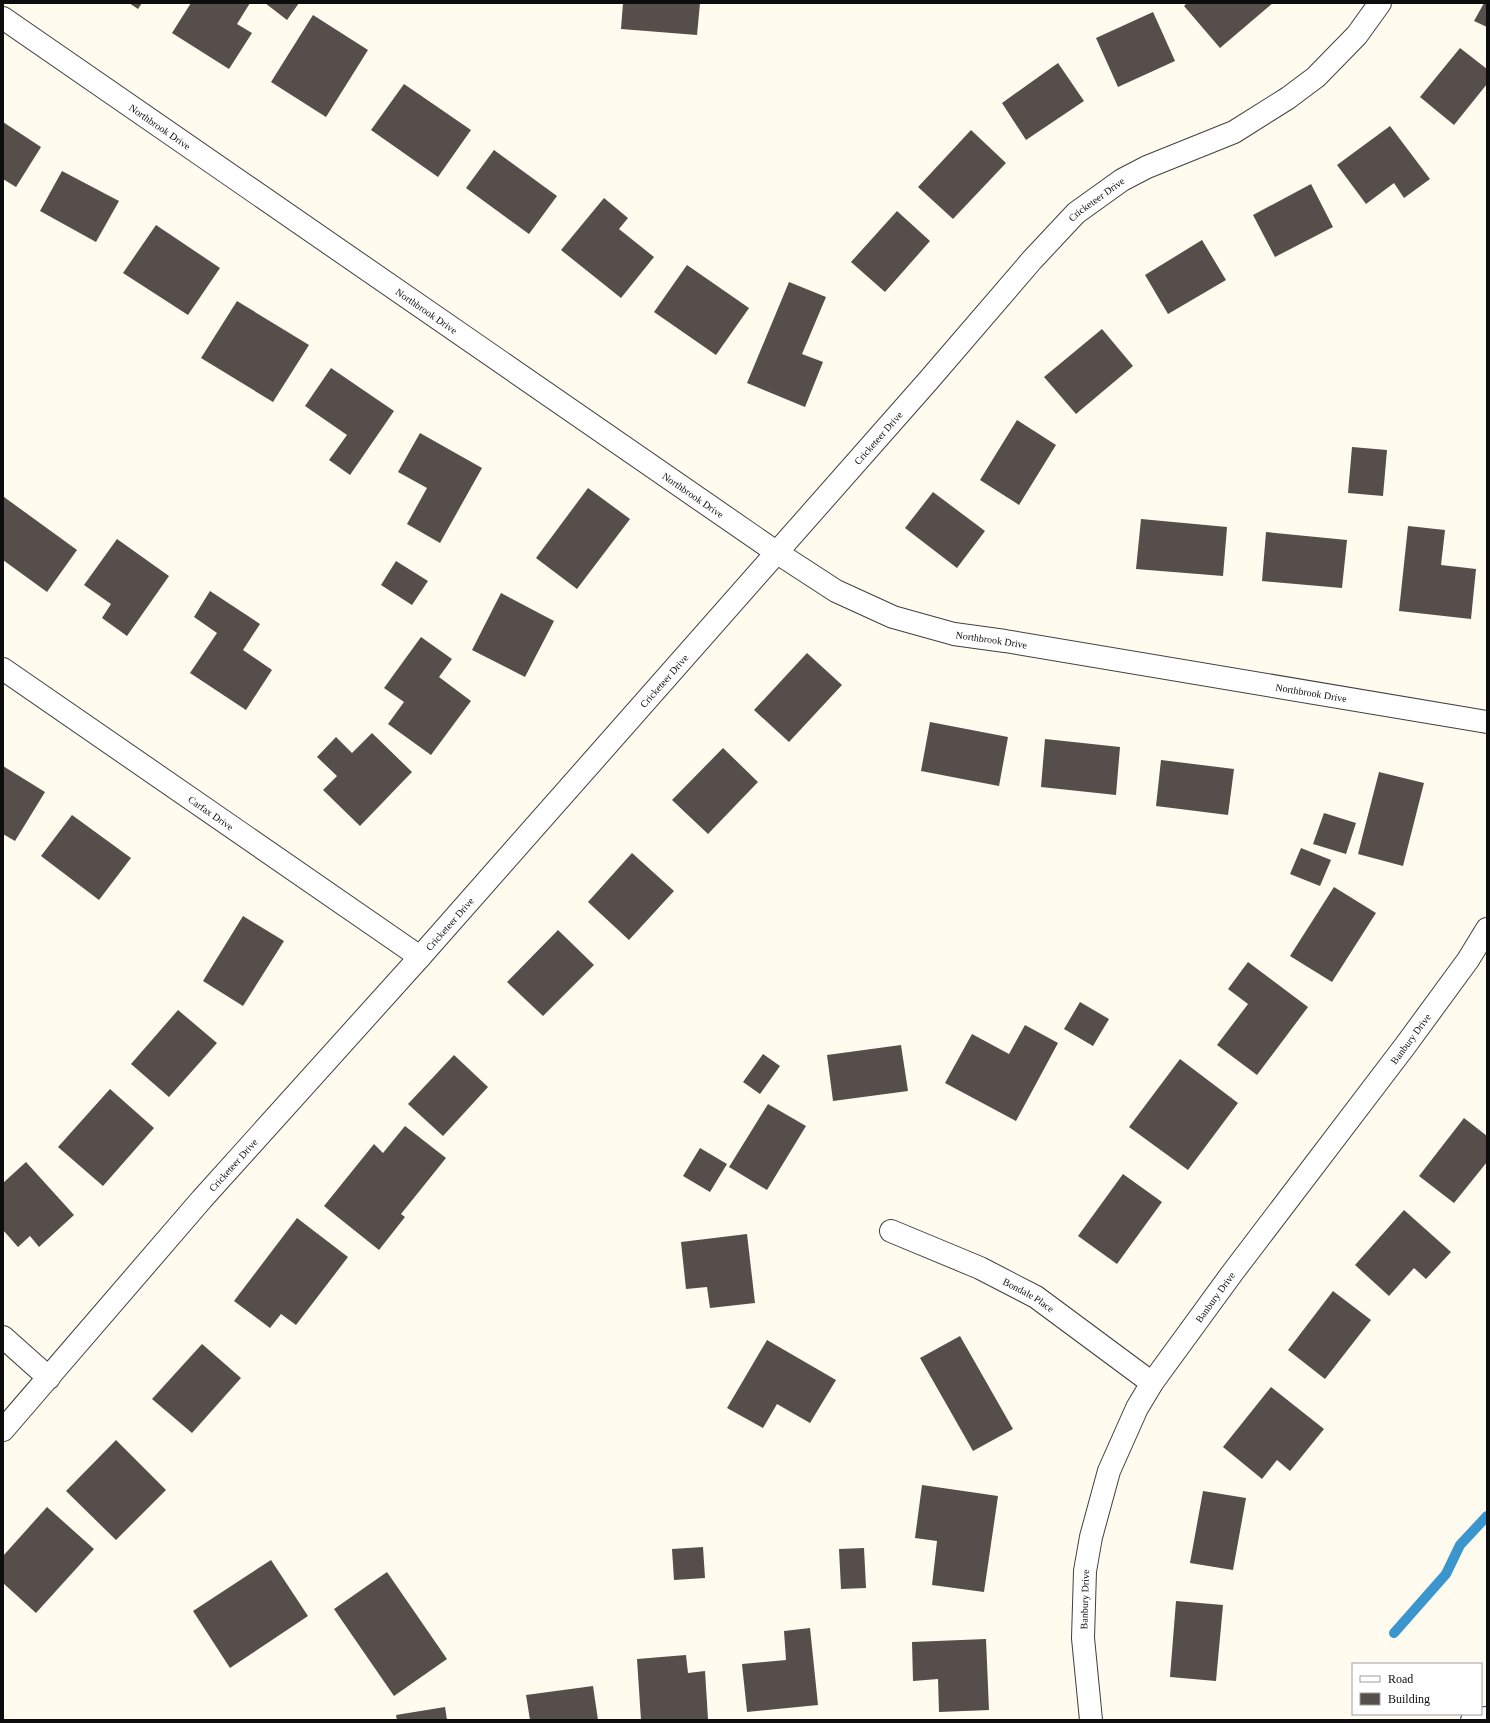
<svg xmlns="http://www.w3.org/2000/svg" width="1490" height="1723" font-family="'Times New Roman',serif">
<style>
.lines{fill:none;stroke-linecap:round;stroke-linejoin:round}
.stream{stroke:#3a96cc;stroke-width:10}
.building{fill:#564e4a}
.street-casing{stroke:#404040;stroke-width:24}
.street{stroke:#fff;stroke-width:22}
.labels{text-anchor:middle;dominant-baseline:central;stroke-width:4;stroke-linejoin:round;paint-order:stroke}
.street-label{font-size:10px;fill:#0d0d0d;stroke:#fff}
</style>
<rect width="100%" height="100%" fill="#fffbee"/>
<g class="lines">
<path class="stream" d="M1394,1633L1446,1574L1460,1545L1487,1516"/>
</g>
<path class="building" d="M129,3H142L138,9Z
M191,3H250L237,24L252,33L229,69L172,33Z
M265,3H299L287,20Z
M623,3H700L697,35L621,29Z
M1187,3H1273L1220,48L1184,6Z
M1484,3H1487V27L1474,21Z
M1153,12L1175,61L1118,87L1096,38Z
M313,15L368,50L326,117L271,82Z
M1460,48L1487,69V84L1454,125L1420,97Z
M1058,63L1084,101L1026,140L1002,103Z
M404,84L471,130L438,177L371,130Z
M3,122L41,147L16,187L3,179Z
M1390,126L1430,179L1404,198L1394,183L1366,204L1337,165Z
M971,130L1006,163L953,219L918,187Z
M494,150L557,196L529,234L466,188Z
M62,171L119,201L96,242L40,211Z
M1311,184L1333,227L1275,257L1253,215Z
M604,198L628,218L619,229L654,257L621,298L561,250Z
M897,211L930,241L885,292L851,262Z
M156,225L220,268L188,315L123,273Z
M1202,240L1226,280L1168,314L1145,275Z
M687,265L749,308L716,355L654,312Z
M789,282L826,297L802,354L823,362L805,407L747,383Z
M237,301L309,345L273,402L201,358Z
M1102,329L1133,366L1076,414L1044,377Z
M331,368L394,411L350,475L329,460L347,435L305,406Z
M1017,420L1056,445L1019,505L980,480Z
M420,433L482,468L440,543L407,524L427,488L398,472Z
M1352,447L1387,450L1383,496L1348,493Z
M588,488L630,519L577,589L536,558Z
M933,492L985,531L957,568L905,528Z
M4,497L77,550L47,592L3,560Z
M1141,519L1227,527L1223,576L1136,569Z
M1408,526L1445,530L1441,565L1476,569L1471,619L1399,611Z
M1266,532L1347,540L1342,588L1262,581Z
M117,539L169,576L127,636L102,618L111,604L84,585Z
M396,561L428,581L412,605L381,585Z
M210,591L260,624L243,650L272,670L246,710L190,673L217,633L194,617Z
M501,593L554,621L525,677L472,650Z
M421,637L452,659L439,677L471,701L431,755L388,724L404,702L384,688Z
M807,653L842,685L789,742L754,710Z
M930,722L1008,737L999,786L921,771Z
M372,733L412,772L360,826L323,790L337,776L317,757L336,737L352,753Z
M1045,739L1120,747L1116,795L1041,787Z
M723,748L758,782L708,834L672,800Z
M1161,760L1234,769L1228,815L1156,806Z
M3,766L45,792L15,841L3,834Z
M1379,772L1424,783L1403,866L1358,854Z
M1324,813L1356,823L1346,854L1313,844Z
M72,815L131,858L99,900L41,856Z
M1301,848L1331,860L1320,886L1290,874Z
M632,853L674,891L629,940L588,902Z
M1334,887L1376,913L1332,982L1290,956Z
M243,916L284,941L243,1006L203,981Z
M558,930L594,965L543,1016L507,982Z
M1248,962L1308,1007L1257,1075L1217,1045L1248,1004L1228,989Z
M1080,1002L1109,1019L1093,1046L1064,1029Z
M178,1010L217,1043L169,1097L131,1064Z
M1025,1025L1058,1043L1016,1121L945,1083L972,1034L1009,1054Z
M901,1045L908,1091L833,1101L827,1055Z
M763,1054L780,1066L760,1094L743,1082Z
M454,1055L488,1087L443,1136L408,1104Z
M1180,1059L1238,1103L1188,1170L1129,1127Z
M110,1089L154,1128L103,1186L58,1147Z
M768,1104L806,1126L767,1190L729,1167Z
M1464,1118L1487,1136V1162L1454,1203L1419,1176Z
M405,1126L446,1158L401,1214L405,1217L379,1250L324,1206L374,1144L383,1153Z
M700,1148L727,1164L710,1192L683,1176Z
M26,1162L74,1215L39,1247L30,1236L18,1247L3,1230V1183Z
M1123,1174L1162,1202L1117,1264L1078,1236Z
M1404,1210L1451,1252L1426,1279L1414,1268L1389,1296L1355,1265Z
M297,1218L348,1257L296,1325L281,1314L270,1328L234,1301Z
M747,1234L755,1303L710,1308L707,1287L686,1289L681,1242Z
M1333,1291L1371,1320L1325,1379L1288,1350Z
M960,1336L1013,1429L973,1451L920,1358Z
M767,1340L836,1380L810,1423L777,1404L763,1428L727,1408Z
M202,1344L241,1378L192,1433L152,1399Z
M1271,1387L1324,1429L1290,1471L1277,1460L1262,1479L1223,1447Z
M116,1440L166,1490L116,1540L66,1491Z
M922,1485L998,1496L984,1592L932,1585L937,1541L915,1538Z
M1203,1491L1246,1498L1233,1570L1190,1563Z
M47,1507L94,1549L36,1613L3,1583V1556Z
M703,1547L705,1578L674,1580L672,1549Z
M864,1548L866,1588L841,1589L839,1549Z
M271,1560L308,1616L230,1668L193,1611Z
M387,1572L447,1659L394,1696L334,1609Z
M1176,1601L1223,1605L1216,1681L1170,1677Z
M810,1628L818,1705L747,1712L742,1664L786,1660L784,1631Z
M986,1639L989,1710L939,1712L938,1679L913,1681L912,1642Z
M686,1655L688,1673L705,1671L708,1719L641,1720L637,1659Z
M593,1686L598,1720H530L526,1695Z
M445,1707L447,1720H397L396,1715Z"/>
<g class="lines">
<g class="street-casing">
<g id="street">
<path id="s1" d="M3,18L776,552L836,591L893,617L954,634L1005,641L1487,722"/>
<path id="s2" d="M3,669L420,957"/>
<path id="s3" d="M891,1231L980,1268L1036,1297L1152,1383"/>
<path d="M3,1337L49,1378"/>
<path id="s4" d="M3,1430L202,1199L420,957L928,381L1032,260L1076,213L1122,180L1147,167L1234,132L1288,98L1316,77L1357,35L1380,3"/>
<path id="s5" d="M1091,1720L1083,1638L1085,1571L1091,1537L1109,1471L1137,1408L1152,1383L1233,1272L1405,1046L1468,960L1487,929"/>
<path d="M1472,1720L1487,1718"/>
</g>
</g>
<use href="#street" class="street"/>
</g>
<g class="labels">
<g class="street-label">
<text stroke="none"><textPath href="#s1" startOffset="191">Northbrook Drive</textPath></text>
<text stroke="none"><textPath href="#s4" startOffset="1647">Cricketeer Drive</textPath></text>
<text stroke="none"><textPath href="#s1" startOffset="515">Northbrook Drive</textPath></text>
<text stroke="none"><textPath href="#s4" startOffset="1323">Cricketeer Drive</textPath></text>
<text stroke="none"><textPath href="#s1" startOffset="839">Northbrook Drive</textPath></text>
<text stroke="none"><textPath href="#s1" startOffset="1175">Northbrook Drive</textPath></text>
<text stroke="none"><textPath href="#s4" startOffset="999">Cricketeer Drive</textPath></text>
<text stroke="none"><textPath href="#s1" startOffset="1499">Northbrook Drive</textPath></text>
<text stroke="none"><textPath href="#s2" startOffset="253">Carfax Drive</textPath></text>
<text stroke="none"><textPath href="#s4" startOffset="675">Cricketeer Drive</textPath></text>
<text stroke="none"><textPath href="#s5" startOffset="781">Banbury Drive</textPath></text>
<text stroke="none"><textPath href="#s4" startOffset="351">Cricketeer Drive</textPath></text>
<text stroke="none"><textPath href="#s3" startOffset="152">Bondale Place</textPath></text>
<text stroke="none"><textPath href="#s5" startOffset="457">Banbury Drive</textPath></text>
<text stroke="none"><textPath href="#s5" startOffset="121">Banbury Drive</textPath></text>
</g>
</g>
<rect width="1490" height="1723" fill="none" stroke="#0d0d0d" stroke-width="8"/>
<rect x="1352" y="1663" width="130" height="52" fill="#ffffff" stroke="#9e9e9e"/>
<rect x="1360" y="1676" width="20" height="6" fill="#ffffff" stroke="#9e9e9e"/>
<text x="1388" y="1683" font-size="12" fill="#0d0d0d">Road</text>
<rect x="1360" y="1693" width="20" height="12" fill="#564e4a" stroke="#9e9e9e"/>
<text x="1388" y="1703" font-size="12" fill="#0d0d0d">Building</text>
</svg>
